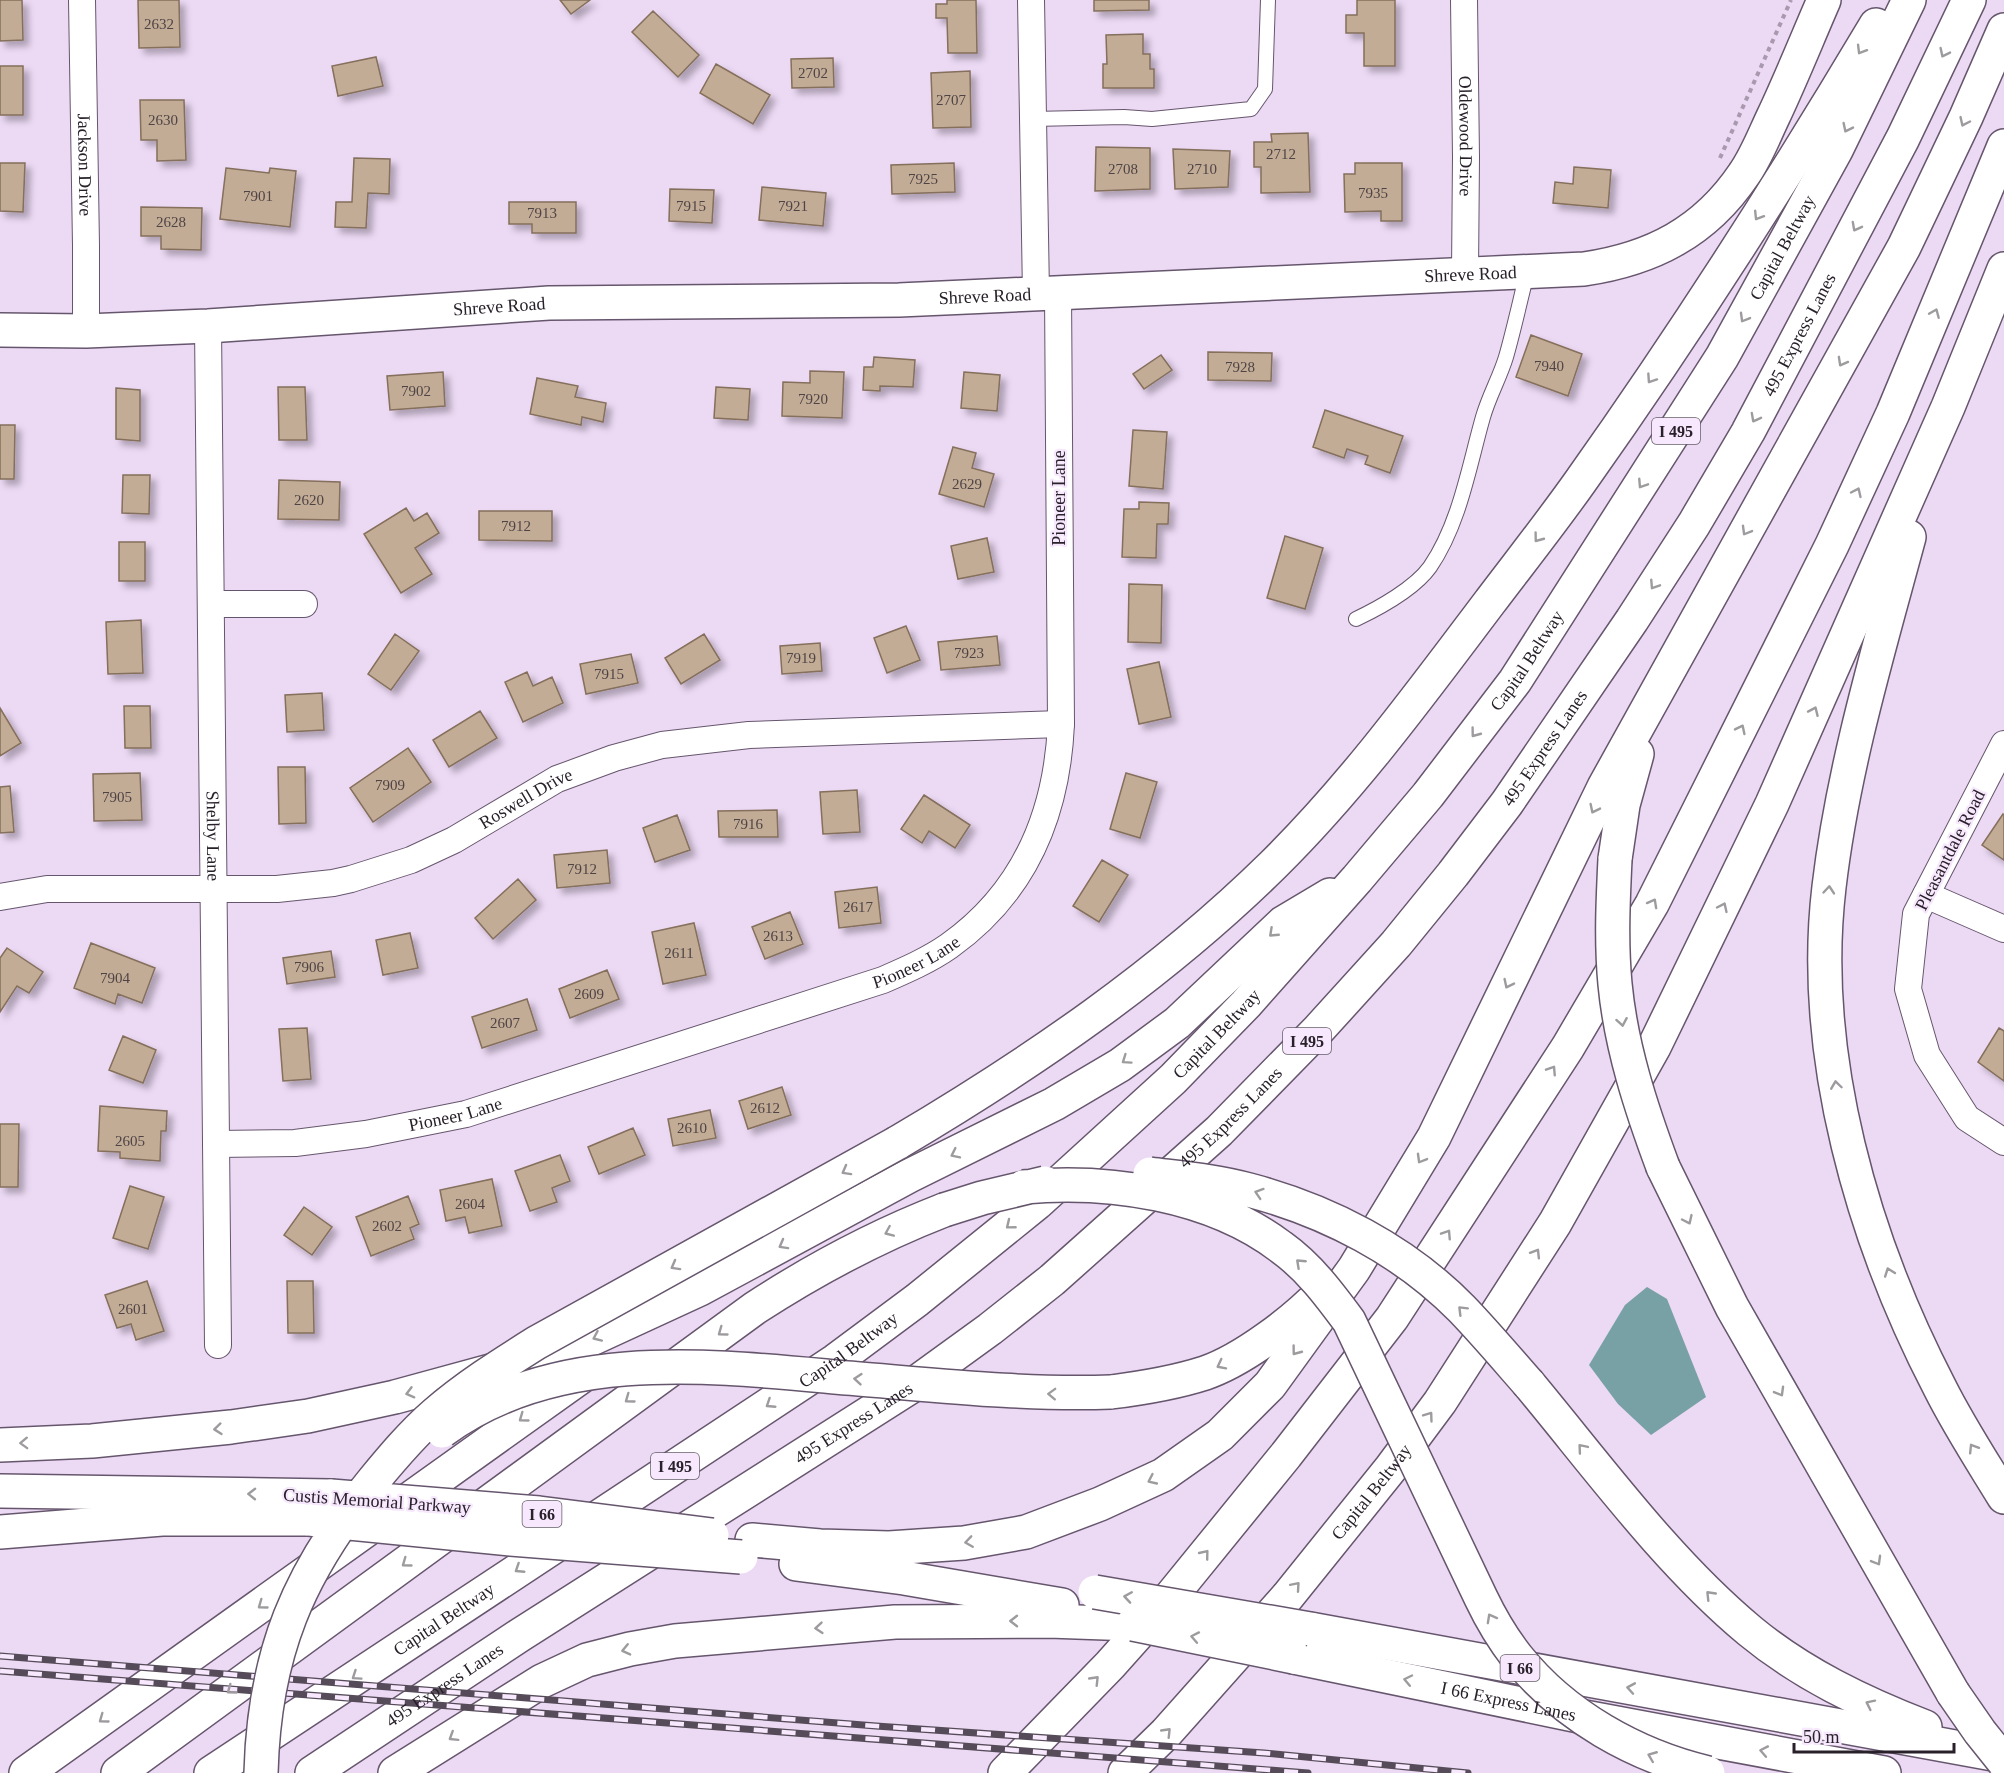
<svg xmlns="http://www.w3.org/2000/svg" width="2004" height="1773" font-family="Georgia,serif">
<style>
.water{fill:#77a1a4}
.building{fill:#c3ac96;stroke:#846f5b;stroke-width:1.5;filter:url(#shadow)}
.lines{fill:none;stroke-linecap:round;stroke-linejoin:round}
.lane-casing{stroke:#66566d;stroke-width:16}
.street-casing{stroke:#66566d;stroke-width:28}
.secondary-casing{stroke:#66566d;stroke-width:36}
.highway-casing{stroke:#66566d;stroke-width:36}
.path{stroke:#a899ae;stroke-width:4;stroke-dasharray:4.5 4.5;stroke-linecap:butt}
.lane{stroke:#fff;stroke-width:14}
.street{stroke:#fff;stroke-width:26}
.secondary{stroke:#fff;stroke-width:33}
.highway{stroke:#fff;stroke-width:33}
.rail-casing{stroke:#564c59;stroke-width:7}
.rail{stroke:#f7e8fd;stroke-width:4.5;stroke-dasharray:14;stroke-linecap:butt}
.highway-bridge-casing{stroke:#66566d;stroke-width:36;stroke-linecap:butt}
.highway-bridge{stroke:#fff;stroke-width:33}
.oneway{stroke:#9e9b9f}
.labels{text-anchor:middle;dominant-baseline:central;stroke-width:4.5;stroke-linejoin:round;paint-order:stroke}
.number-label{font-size:15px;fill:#4f4445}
.shield{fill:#f7e8fd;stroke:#665d69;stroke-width:1.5}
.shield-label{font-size:16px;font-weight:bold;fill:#28212a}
.street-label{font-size:18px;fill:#28212a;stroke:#f7e8fd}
</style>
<defs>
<filter id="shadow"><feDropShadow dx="5.5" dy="5.5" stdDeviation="3" flood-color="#0004"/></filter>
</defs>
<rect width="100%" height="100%" fill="#ecd9f4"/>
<path class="water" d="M1647,1287L1667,1299L1706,1397L1651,1435L1618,1404L1589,1365L1625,1305Z"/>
<path class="building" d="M0,0H22L23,40L0,41Z
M138,0H179L180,47L139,48Z
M560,0H590L571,14Z
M947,0H976L977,53H948L947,18H936V4H947Z
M1094,0H1149V10L1094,11Z
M1357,0H1395V66H1364V33H1346V15H1357Z
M653,11L699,55L678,77L632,32Z
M1143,34V54H1150V69H1154V88H1103V64H1107L1106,35Z
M376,57L383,86L338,96L332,66Z
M833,58L834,87L792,88L791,59Z
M716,64L770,95L753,124L700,93Z
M0,66H23V115H0Z
M970,71L971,127L933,128L931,73Z
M140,100H184L186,160L157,161V140H141Z
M1308,133L1310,192L1261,193V167H1254V142H1272L1271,134Z
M1096,147L1150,148V189L1095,191Z
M1173,149L1230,151L1228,187L1175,189Z
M354,158L390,159L389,194L368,193L366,228L335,227L336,202H352Z
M0,163H25L23,212L0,211Z
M954,163L955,192L892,194L891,165Z
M1355,163H1402V221H1381V211L1345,212L1344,174H1355Z
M1574,167L1611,170L1608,208L1553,203L1555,182L1573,184Z
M226,168L269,173L270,168L296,171L290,227L220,219Z
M762,187L826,193L823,226L759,220Z
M670,189L714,190L712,223L669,221Z
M509,202H576V233H532V224H509Z
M141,207L202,208L201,250L161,249V236H141Z
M1531,335L1582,354L1568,396L1516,377Z
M1208,352L1272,353L1271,381L1208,380Z
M1161,355L1172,370L1144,389L1133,374Z
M874,357L915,360L913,387L880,386V391L863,390L864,367H873Z
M810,371L844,372L842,418L782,416L783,382L810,383Z
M443,372L445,406L390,410L387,376Z
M964,372L1000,375L997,411L961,408Z
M537,378L578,386L575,397L606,403L603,422L582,417L581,425L530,414Z
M278,387H305L307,440H279Z
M716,387L750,389L748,420L714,418Z
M116,388L140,390V441L116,439Z
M1325,410L1403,436L1390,473L1365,464L1368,456L1347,449L1344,458L1313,447Z
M0,425H15L14,479H0Z
M1133,430L1167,432L1163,489L1129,486Z
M953,447L976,453L972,468L994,474L984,507L939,494Z
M123,475H150L149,514L122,513Z
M279,480L340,482L339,520L278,519Z
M1139,502L1169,503L1168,524H1157L1156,558L1122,557L1124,509H1139Z
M406,508L414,521L427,513L439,533L415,548L432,574L401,593L364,534Z
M479,511H552V541L479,540Z
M1285,536L1323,548L1305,609L1267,598Z
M987,538L994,572L958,579L951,546Z
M119,542H145V581H119Z
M1129,584L1162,585L1161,643L1128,642Z
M141,620L143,673L108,674L106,622Z
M906,626L920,660L887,673L874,638Z
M395,634L419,651L391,690L368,674Z
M704,634L720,660L681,684L665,658Z
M997,636L1000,665L941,670L938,642Z
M820,643L822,671L782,674L780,646Z
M631,654L638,683L586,694L580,664Z
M1159,662L1171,717L1139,724L1127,669Z
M527,672L533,686L552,677L563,703L523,722L505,682Z
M322,693L324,730L287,732L285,695Z
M124,706H150L151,748H125Z
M0,708L21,743L0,756Z
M480,711L497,738L449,767L433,740Z
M408,748L431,782L373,822L350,788Z
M278,767H305L306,823L279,824Z
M140,773L142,820L94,821L93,774Z
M1126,773L1157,782L1140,838L1110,829Z
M10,786L14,832L0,833V787Z
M857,790L860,832L823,834L820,792Z
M924,795L970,825L955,848L929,831L922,843L901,829Z
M777,810L778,837H719L718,811Z
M2003,814L2004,815V860L1982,845Z
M677,815L690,850L655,862L643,828Z
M607,850L610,883L557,888L554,855Z
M1102,860L1128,875L1099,922L1073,906Z
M518,879L536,900L493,939L475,918Z
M877,887L881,923L839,928L835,892Z
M790,912L803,944L765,959L752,927Z
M694,923L706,975L663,984L652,932Z
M410,933L418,968L383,975L376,940Z
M91,943L155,968L142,1003L118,994L115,1004L74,988Z
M7,948L43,972L29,993L17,986L0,1012V958Z
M331,951L335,977L287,984L283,958Z
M607,970L619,999L570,1018L559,989Z
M527,999L537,1030L482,1048L472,1017Z
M307,1028L311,1079L283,1081L279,1029Z
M1999,1028L2004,1031V1081L1978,1062Z
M123,1036L156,1050L143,1083L109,1070Z
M782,1087L791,1115L748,1129L739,1101Z
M100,1106L167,1111L166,1131H161L160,1161L120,1158V1152L98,1151Z
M710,1110L716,1138L673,1146L668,1119Z
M0,1124H19L18,1187H0Z
M633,1128L645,1155L599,1174L588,1147Z
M560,1155L570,1181L552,1188L557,1202L530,1211L515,1171Z
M492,1179L502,1226L469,1233L465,1217L446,1221L440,1190Z
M130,1186L164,1197L148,1249L113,1238Z
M408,1196L419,1224L410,1228L414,1239L371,1256L356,1217Z
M304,1207L332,1227L312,1255L284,1235Z
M147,1281L164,1331L136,1340L131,1324L117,1328L105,1295Z
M287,1281H313L314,1333H288Z"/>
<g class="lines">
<g class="lane-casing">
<path id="lane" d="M1033,119L1124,117L1152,119L1251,109L1265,89L1268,0
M1356,619C1379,608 1415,588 1430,567C1460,523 1469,466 1483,417C1489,396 1500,377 1506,357C1514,329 1520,301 1527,273"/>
</g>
<g class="street-casing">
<g id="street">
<path id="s1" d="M82,0L86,245V331"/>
<path d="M1031,0L1036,294"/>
<path id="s2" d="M1464,0L1466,157L1465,273"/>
<path id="s3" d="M208,326L218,1345"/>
<path d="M211,604H304"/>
<path d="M2004,744L1916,914L1908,989L1927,1055L1967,1118L2004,1142"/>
<path d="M1926,895L2004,929"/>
<path id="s4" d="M0,897L47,889H277L333,883L351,879L411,860L454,840L557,779L614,758L662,745L749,735L1061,724"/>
<path id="s5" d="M216,1144L295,1143L366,1134L466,1114L883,980C906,970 929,960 949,946C1025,892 1057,814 1061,724L1058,292"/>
</g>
</g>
<g class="secondary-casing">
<g id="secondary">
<path id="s6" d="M0,330L86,331L208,326L549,303L899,300L1584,269C1652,259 1705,232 1744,174C1756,157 1764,136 1773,117C1791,79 1807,39 1824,0"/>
</g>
</g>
<g class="highway-casing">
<g id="highway">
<path d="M1909,537C1878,652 1843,768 1829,887C1809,1055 1863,1240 1940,1388C1959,1426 1982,1461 2004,1497"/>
<path d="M1615,859L1623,805L1637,754"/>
<path d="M897,1143C1032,1063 1161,975 1273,865C1354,785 1421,693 1489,603C1520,562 1551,523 1580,482C1685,334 1783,181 1876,25"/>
<path d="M1663,1167L1732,1307L1953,1693"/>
<path d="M1529,1384C1598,1467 1667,1562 1750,1631C1802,1674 1863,1703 1925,1727"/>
<path d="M1111,1392C1143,1388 1174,1383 1205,1373C1243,1360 1294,1321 1322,1292"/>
<path d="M0,1445L92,1441L231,1427L308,1416L395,1397L549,1355L585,1342L700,1289L909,1176L1054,1104L1120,1065L1177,1023L1283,923L1330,895"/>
<path d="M0,1491L331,1496"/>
<path d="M0,1532L162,1519H309"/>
<path d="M752,1540L820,1546L889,1548L964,1543L1026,1532L1100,1504L1163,1475L1220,1435L1270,1385L1354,1269L1434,1137L1604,787L1904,247L1966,117L2004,30"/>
<path d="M796,1564L904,1578L1062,1605"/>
<path d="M1310,1629L2004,1756"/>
<path id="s7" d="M1294,1657L1584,1717L1884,1773"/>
<path d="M26,1773L586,1373"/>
<path d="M118,1773L755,1308C815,1269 877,1236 944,1210"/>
<path id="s8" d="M211,1773L835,1361L917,1300L1037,1203L1173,1079L1246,1004L1357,879L1428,795L1515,681L1722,357L1836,150L1909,0"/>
<path id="s9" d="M312,1773L520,1635L910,1387L990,1329L1052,1280L1219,1131L1318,1030L1396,944L1453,874L1507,803L1632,620L1694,524L1748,432L1903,138L1969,0"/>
<path d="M395,1773L542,1681L587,1660L630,1649L675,1641L895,1622L1049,1621L1133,1624"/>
<path d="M1005,1773L1110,1665L1168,1600L1286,1455L1392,1318L1568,1047L1652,904L1832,545L1893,413L2004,146"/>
<path id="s10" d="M1125,1773L1166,1733L1288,1596L1391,1468L1440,1402L1555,1223L1654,1047L1772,804L1948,407L2004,269"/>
</g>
</g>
<path class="path" d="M1720,158L1791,0"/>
<use href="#lane" class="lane"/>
<use href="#street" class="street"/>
<use href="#secondary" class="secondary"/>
<use href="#highway" class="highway"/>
<g class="rail-casing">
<path id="rail" d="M0,1656L876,1726L1264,1753L1468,1773
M0,1671L1308,1773"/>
</g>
<use href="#rail" class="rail"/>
<g class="highway-bridge-casing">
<path id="highway-bridge" d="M1615,859C1613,901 1611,942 1615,984C1621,1047 1641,1108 1663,1167
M1150,1174C1182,1178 1217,1181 1249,1190C1328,1211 1404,1250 1462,1309C1485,1333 1507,1359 1529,1384
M1023,1187C1109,1179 1211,1194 1281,1247C1309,1267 1329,1294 1349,1321L1481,1598C1491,1619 1503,1639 1517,1657C1564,1716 1636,1756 1708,1773
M944,1210L982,1198L1045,1183
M442,1431C557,1346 714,1366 847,1378C935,1385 1022,1395 1111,1392
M331,1496L539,1513L712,1535
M309,1519L511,1539L741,1557
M1095,1592L1310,1629
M1133,1624L1294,1657
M1953,1693L1980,1732L2004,1762
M261,1773C264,1654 298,1573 373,1481C392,1458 412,1434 435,1414C466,1387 501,1365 536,1343L897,1143"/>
</g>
<use href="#highway-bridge" class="highway-bridge"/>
</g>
<defs><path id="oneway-chevron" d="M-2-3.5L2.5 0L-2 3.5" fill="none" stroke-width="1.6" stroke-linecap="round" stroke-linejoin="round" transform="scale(1.5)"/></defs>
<g class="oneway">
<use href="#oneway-chevron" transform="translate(1861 50) rotate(121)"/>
<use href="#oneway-chevron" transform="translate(1944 53) rotate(116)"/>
<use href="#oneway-chevron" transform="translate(1964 122) rotate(115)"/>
<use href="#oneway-chevron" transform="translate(1847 128) rotate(116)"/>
<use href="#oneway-chevron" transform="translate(1758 216) rotate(122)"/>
<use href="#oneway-chevron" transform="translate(1856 227) rotate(118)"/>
<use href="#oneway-chevron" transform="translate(1935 313) rotate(-67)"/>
<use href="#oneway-chevron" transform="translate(1744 318) rotate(120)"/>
<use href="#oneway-chevron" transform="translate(1842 362) rotate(119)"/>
<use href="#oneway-chevron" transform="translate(1651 379) rotate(124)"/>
<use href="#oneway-chevron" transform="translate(1755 418) rotate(118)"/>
<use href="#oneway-chevron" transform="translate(1642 484) rotate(123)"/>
<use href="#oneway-chevron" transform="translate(1857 492) rotate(-65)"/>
<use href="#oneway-chevron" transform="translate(1746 531) rotate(120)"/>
<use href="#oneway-chevron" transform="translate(1538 538) rotate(127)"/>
<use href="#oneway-chevron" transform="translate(1654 585) rotate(123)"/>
<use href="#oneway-chevron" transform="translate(1814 711) rotate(-66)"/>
<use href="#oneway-chevron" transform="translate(1741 729) rotate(-64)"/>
<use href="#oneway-chevron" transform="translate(1475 733) rotate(127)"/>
<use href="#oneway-chevron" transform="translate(1594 809) rotate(116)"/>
<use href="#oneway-chevron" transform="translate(1829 890) rotate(-85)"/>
<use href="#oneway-chevron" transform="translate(1653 903) rotate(-61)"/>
<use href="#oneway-chevron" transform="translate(1723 907) rotate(-65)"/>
<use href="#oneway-chevron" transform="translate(1273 933) rotate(137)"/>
<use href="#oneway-chevron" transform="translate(1508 984) rotate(116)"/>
<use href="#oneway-chevron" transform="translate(1622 1022) rotate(80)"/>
<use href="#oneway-chevron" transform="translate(1126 1060) rotate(145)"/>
<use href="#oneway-chevron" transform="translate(1552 1070) rotate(-57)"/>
<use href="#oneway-chevron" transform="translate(1836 1085) rotate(-98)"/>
<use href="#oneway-chevron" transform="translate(955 1154) rotate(154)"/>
<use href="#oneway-chevron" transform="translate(1421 1159) rotate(120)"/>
<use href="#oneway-chevron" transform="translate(846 1171) rotate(151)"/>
<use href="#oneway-chevron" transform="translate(1259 1193) rotate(-162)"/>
<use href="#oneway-chevron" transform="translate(1688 1220) rotate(65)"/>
<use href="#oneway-chevron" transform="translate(1010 1225) rotate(141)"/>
<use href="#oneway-chevron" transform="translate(889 1232) rotate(157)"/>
<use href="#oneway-chevron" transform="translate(1447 1234) rotate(-57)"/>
<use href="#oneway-chevron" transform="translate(783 1245) rotate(151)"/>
<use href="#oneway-chevron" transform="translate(1536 1253) rotate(-58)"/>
<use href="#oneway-chevron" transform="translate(1300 1263) rotate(-137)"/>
<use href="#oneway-chevron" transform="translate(675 1266) rotate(151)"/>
<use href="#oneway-chevron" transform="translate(1889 1272) rotate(-110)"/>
<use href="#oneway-chevron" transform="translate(1462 1310) rotate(-135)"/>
<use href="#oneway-chevron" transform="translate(722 1332) rotate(144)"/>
<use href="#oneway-chevron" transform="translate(597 1337) rotate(156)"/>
<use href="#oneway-chevron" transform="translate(1296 1351) rotate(127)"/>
<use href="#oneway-chevron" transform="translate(1221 1365) rotate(153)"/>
<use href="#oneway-chevron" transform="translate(858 1379) rotate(-175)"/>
<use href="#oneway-chevron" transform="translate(1780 1392) rotate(60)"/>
<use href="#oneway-chevron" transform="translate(410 1393) rotate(165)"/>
<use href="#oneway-chevron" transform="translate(1052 1394) rotate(-178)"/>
<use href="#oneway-chevron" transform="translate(629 1399) rotate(144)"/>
<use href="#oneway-chevron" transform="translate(770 1404) rotate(147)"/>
<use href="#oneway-chevron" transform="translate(1429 1416) rotate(-54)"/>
<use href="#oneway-chevron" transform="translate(523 1418) rotate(144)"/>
<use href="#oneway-chevron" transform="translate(218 1429) rotate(174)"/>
<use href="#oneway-chevron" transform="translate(24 1443) rotate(178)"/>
<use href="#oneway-chevron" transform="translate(1582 1448) rotate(-130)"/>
<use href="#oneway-chevron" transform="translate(1973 1448) rotate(-122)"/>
<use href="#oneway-chevron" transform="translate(1152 1480) rotate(155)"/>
<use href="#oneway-chevron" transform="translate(252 1494) rotate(-179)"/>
<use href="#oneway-chevron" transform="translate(969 1542) rotate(172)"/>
<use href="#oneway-chevron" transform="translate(1205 1554) rotate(-51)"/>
<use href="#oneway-chevron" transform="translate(1877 1561) rotate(60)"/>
<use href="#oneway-chevron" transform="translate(406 1563) rotate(144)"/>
<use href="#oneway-chevron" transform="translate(519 1569) rotate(147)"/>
<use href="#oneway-chevron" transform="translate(1296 1586) rotate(-49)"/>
<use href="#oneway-chevron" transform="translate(1710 1595) rotate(-134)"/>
<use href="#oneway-chevron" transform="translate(1128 1597) rotate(-171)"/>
<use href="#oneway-chevron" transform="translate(262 1605) rotate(144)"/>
<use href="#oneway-chevron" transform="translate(1491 1618) rotate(-119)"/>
<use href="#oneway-chevron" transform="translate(1014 1621) rotate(180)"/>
<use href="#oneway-chevron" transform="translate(819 1628) rotate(175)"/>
<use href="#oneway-chevron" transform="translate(1195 1637) rotate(-169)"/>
<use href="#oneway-chevron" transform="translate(626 1650) rotate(167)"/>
<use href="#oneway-chevron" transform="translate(356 1676) rotate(146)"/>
<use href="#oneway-chevron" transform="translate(1095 1680) rotate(-46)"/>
<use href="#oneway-chevron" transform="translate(1408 1680) rotate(-168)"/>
<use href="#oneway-chevron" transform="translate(1631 1688) rotate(-170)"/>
<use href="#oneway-chevron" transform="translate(231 1690) rotate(144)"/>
<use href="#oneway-chevron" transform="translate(1870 1704) rotate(-154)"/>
<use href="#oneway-chevron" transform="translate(103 1719) rotate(144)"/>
<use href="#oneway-chevron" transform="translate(1167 1732) rotate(-46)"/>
<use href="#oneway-chevron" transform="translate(453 1737) rotate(148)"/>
<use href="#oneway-chevron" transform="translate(1764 1751) rotate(-169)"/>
<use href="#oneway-chevron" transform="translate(1652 1756) rotate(-158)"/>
</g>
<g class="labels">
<g class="number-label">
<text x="159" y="24">2632</text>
<text x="813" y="73">2702</text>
<text x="951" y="100">2707</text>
<text x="163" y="120">2630</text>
<text x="1281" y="154">2712</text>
<text x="1123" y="169">2708</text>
<text x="1202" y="169">2710</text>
<text x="923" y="179">7925</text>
<text x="1373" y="193">7935</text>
<text x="258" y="196">7901</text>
<text x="691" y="206">7915</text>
<text x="793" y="206">7921</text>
<text x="542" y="213">7913</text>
<text x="171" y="222">2628</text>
<text x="1549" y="366">7940</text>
<text x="1240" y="367">7928</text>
<text x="416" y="391">7902</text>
<text x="813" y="399">7920</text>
<text x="967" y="484">2629</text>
<text x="309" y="500">2620</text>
<text x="516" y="526">7912</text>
<text x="969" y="653">7923</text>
<text x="801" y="658">7919</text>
<text x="609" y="674">7915</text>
<text x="390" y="785">7909</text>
<text x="117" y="797">7905</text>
<text x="748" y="824">7916</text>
<text x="582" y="869">7912</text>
<text x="858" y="907">2617</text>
<text x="778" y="936">2613</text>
<text x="679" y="953">2611</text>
<text x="309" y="967">7906</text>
<text x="115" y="978">7904</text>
<text x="589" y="994">2609</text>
<text x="505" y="1023">2607</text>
<text x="765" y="1108">2612</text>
<text x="692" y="1128">2610</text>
<text x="130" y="1141">2605</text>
<text x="470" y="1204">2604</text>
<text x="387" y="1226">2602</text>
<text x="133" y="1309">2601</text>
</g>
<g class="shield">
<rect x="1652" y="418" width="48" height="26" rx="4.5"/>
<rect x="1283" y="1028" width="48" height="26" rx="4.5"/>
<rect x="651" y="1453" width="48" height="26" rx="4.5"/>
<rect x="522.5" y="1501" width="39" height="26" rx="4.5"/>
<rect x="1500.5" y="1655" width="39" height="26" rx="4.5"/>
</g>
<g class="shield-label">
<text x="1676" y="431">I 495</text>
<text x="1307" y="1041">I 495</text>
<text x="675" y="1466">I 495</text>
<text x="542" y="1514">I 66</text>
<text x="1520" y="1668">I 66</text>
</g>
<g class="street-label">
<text stroke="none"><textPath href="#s2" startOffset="136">Oldewood Drive</textPath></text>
<text stroke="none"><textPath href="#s1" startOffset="165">Jackson Drive</textPath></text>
<text stroke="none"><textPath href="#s8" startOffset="2223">Capital Beltway</textPath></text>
<text stroke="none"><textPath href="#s6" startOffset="1472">Shreve Road</textPath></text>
<text stroke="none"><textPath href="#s6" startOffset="986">Shreve Road</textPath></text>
<text stroke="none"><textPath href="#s6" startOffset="500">Shreve Road</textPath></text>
<text stroke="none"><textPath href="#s9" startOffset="2103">495 Express Lanes</textPath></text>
<text transform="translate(1059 498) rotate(-90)">Pioneer Lane</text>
<text stroke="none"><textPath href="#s8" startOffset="1737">Capital Beltway</textPath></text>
<text stroke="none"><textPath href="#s9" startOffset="1617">495 Express Lanes</textPath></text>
<text stroke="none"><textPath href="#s4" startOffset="546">Roswell Drive</textPath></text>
<text stroke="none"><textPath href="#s3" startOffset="510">Shelby Lane</textPath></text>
<text transform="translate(1950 850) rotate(-63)">Pleasantdale Road</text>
<text stroke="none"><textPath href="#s5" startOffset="728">Pioneer Lane</textPath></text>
<text stroke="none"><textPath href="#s8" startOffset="1251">Capital Beltway</textPath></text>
<text stroke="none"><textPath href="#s5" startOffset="242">Pioneer Lane</textPath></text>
<text stroke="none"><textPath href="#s9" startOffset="1131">495 Express Lanes</textPath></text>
<text stroke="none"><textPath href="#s8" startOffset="765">Capital Beltway</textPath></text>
<text stroke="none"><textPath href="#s9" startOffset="645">495 Express Lanes</textPath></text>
<text stroke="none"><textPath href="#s10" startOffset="374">Capital Beltway</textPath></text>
<text transform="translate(377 1501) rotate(4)">Custis Memorial Parkway</text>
<text stroke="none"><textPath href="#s8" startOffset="279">Capital Beltway</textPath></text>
<text stroke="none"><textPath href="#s9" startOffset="159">495 Express Lanes</textPath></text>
<text stroke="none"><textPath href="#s7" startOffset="219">I 66 Express Lanes</textPath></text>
</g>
</g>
<path d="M1794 1743v9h160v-9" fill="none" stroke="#28212a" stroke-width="3"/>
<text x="1803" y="1743" font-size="18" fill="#28212a" stroke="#f7e8fd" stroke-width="4.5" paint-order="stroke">50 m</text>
</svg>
